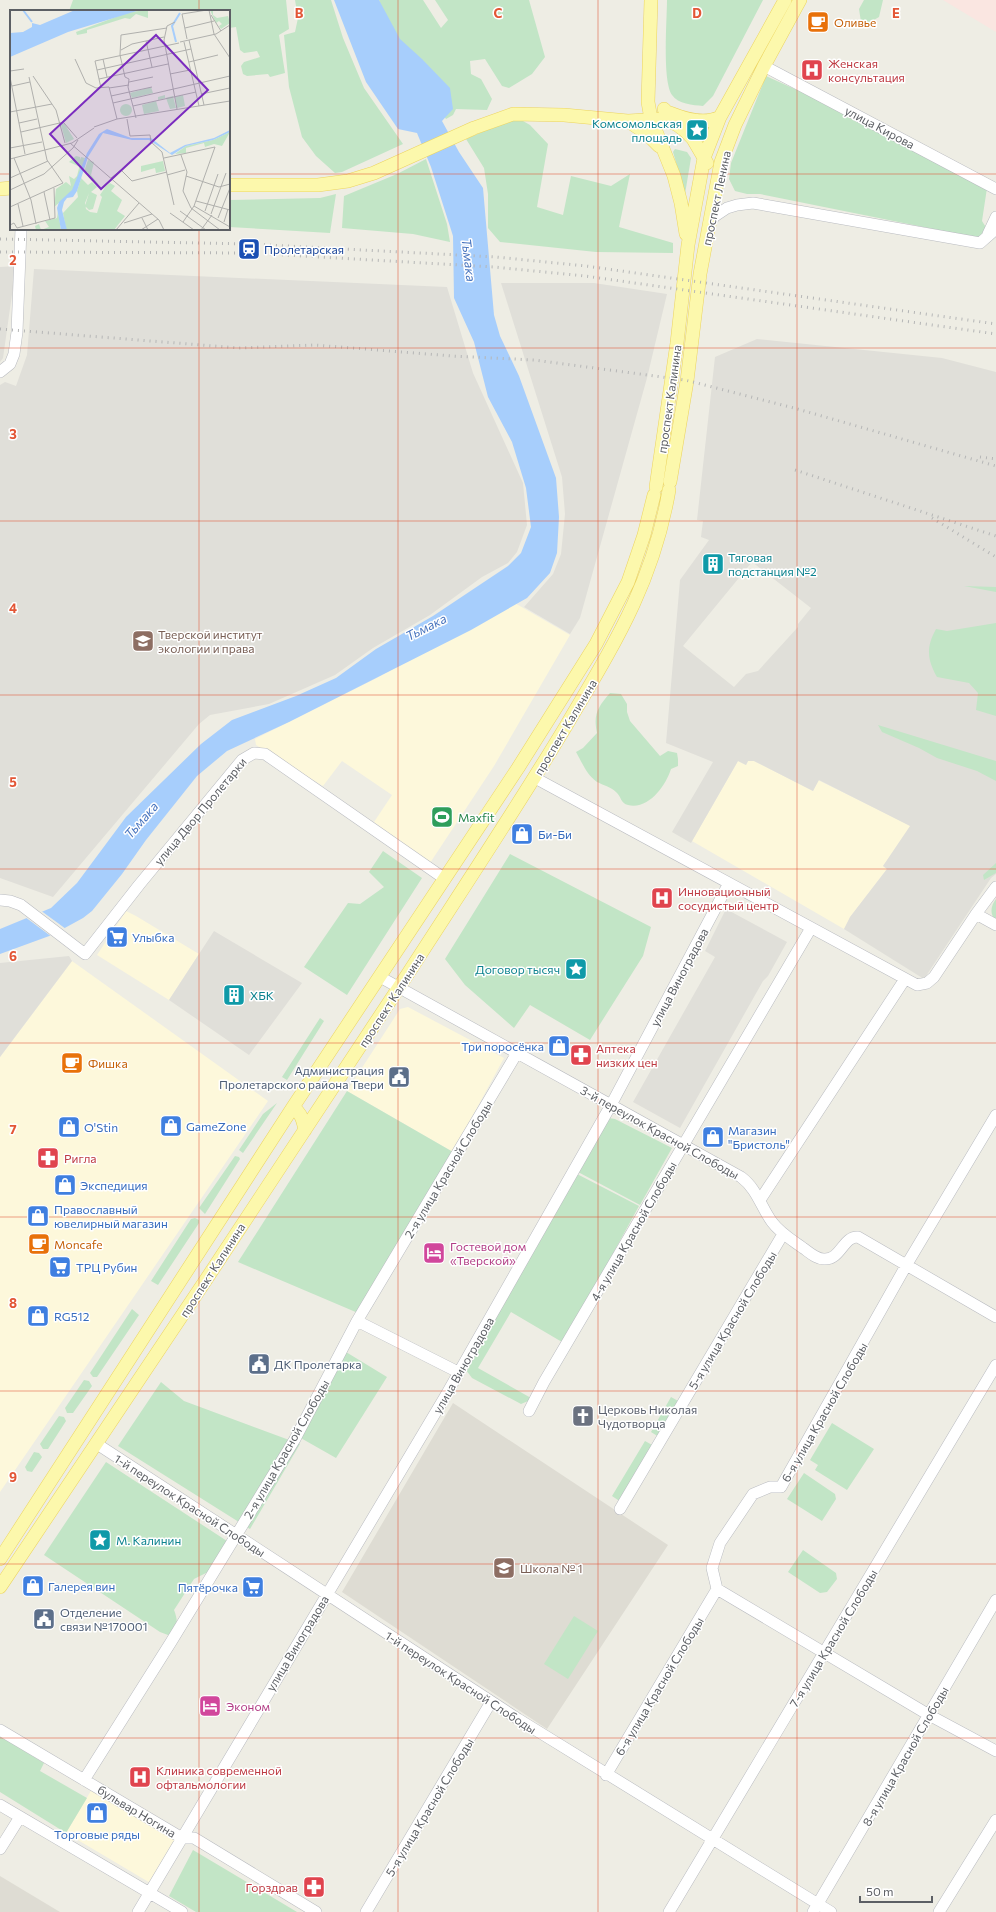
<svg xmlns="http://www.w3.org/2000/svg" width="996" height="1912" font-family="Commissioner,sans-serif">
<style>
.commercial{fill:#fdf8db}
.industrial{fill:#e0dfd9;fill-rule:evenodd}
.education{fill:#dedcd3}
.medical{fill:#fae6e1}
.green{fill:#c2e5c6;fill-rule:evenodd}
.water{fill:#a7cefc}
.pier{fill:#eeede4}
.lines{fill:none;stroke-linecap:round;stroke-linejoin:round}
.minor-casing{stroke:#b9bbc0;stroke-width:12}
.major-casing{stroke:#ecd45f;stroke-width:14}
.minor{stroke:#fff;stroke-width:11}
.major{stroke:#fcf8ac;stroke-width:13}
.rail{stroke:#b5b6b6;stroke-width:3;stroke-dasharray:1 5;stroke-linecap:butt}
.grid{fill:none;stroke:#e35636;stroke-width:1;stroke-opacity:0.55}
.labels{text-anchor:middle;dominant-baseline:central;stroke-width:3;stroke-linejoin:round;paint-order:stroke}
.food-label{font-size:12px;fill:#c56008;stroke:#fff;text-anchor:start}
.health-label{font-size:12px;fill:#be3a42;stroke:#fff;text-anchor:start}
.culture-label{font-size:12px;fill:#0d838f;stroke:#fff;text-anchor:start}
.street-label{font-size:12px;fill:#5c5f64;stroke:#fff}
.transit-label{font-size:12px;fill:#164399;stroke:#fff;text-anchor:start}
.education-label{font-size:12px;fill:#785e54;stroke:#fff;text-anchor:start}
.leisure-label{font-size:12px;fill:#27864d;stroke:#fff;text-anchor:start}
.shop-label{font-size:12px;fill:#366cbe;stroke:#fff;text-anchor:start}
.service-label{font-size:12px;fill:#4e5e75;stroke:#fff;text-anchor:start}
.hotel-label{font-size:12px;fill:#b23c85;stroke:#fff;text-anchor:start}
.worship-label{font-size:12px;fill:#5b616d;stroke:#fff;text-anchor:start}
.water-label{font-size:13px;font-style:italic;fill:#4a76bf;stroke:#fff}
.inset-river{fill:none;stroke:#a7cefc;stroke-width:2}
.inset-road{fill:none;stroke:#b0b0ad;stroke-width:1}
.view{fill:#7b2cbf;fill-opacity:0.15;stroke:#7b2cbf;stroke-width:2}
.inset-edge{fill:none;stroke:#5c5f64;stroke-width:2}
.grid-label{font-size:13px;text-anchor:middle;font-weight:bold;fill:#e35636;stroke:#fff;stroke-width:3;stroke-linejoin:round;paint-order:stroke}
</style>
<rect width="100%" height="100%" fill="#eeede4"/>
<path class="commercial" d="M513,602L570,635L494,766L430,863L374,822L392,795L342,761L323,786L256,745L255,739L375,679Z
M738,761L746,765L748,761H754L813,791L818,780L911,826L883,866L887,869L851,916L844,929L692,841Z
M126,911L136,916L199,954L169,1000L97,955Z
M72,961L268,1101L0,1492V1057Z
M408,1007L504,1058L453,1152L347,1091L400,1009Z
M92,1789L177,1841L152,1884L66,1833Z"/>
<path class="industrial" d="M16,266L3,358L0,362V267Z
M34,269L447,287L473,373L523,483L527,525L517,552L508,563L482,577L430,615L373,648L335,675L269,704L210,715L199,724L53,897L0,878V385L5,382L16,386L27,355Z
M501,283H594L667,294L647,378L580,618L570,634L524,607L553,574L561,554L565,514L562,477Z
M757,339L942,358L996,372V874L991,878L924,979L844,929L850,917L887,869L883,866L910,826L819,780L813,791L754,761H748L746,765L738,761L691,843L672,832L713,762L666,743L680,580L709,540L701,537L703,521L697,520L715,357ZM752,562L811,608L798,624V627L758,671L746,674L734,687L683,646Z
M726,909L787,942L768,976L763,981L680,1128L633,1102L715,957L705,951Z
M214,931L302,983L249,1055L169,1000Z
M69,956L72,961L0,1057V963Z"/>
<path class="education" d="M453,1403L668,1545L547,1729L342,1592Z
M0,1876L60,1912H0Z"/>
<path class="medical" d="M943,0H996V32Z"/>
<path class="green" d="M73,0H286L289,29L279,35L285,73L270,77L268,74L247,76L243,74L241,66L244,62L260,57L257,51L244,53L240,50L236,27L229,28V11H69Z
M295,0H331L343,38L364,88L403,144L342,172L335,173L316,156L302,137L289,87L284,35L295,32L298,18Z
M379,0H423L441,28L448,20L435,0H529L545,57L532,74L509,88L502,86L485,59L470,61L471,74L481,79L492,99L487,110L456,109L453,115L446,119L401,56Z
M667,0H763L713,96L703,106C693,105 678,104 672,95C662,80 667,20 667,0Z
M864,0H883L879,17L867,24L861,22L859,9Z
M766,76L843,111L987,188L982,221L987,229L978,238L760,194H747L735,191L729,179L731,163Z
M516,117L530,125L548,144L537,207L563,215L571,176L611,186L630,174L619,227L673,243V253L596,252L500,242L488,228V194L484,168L466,139Z
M675,149L687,152L691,158L685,194L673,152Z
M426,159L447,224L450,242L413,234L342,228L344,196L397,174Z
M336,194L330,233L229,227V200L320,198Z
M964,586L996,587V592Z
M996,623V716L976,710L978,693L969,683L937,677C927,659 926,647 936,629L947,631Z
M610,693L621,694L627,704V712L630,721L660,756L668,751L677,753L678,759V766L671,769C666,785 649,810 628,805C621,804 621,796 616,792C611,787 603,785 597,782C586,774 583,764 576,752L583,748L597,733C593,714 598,707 610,693Z
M878,725L996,761V781L977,771L937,758L919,748L882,732Z
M383,851L422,878L347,995L304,967L348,903L360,904L384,887L369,872Z
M510,854L651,927L643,956L590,1040L530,1005L514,1028L465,985L445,959Z
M996,863V873L984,880L983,875Z
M996,899V920C989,915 991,905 996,899Z
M320,1018L324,1021L287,1080L282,1077Z
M347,1091L453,1152L358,1313L238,1262Z
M277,1103L243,1153L239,1150L263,1114Z
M609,1118L615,1119L672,1148L640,1205L578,1172Z
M235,1156L239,1157L240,1159L205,1214L199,1208Z
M577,1174L639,1206L533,1399L521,1404L472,1378L466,1370ZM511,1312L562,1342L531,1398L478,1368Z
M195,1218L199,1220V1223L158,1285L151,1281L191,1219Z
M132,1309L139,1315L97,1377H93L90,1373Z
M346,1352L387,1377L336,1458L299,1437Z
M84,1380L89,1381L92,1386L73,1413H67L65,1408Z
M161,1382L184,1401L300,1444L250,1529L118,1446Z
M671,1397L680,1402L659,1437L651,1432Z
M59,1416L64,1417L66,1421L48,1449H43L40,1444Z
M832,1423L874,1449L847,1490L815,1470L818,1465L810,1460Z
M645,1441L654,1446L621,1502L612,1496Z
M34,1452L39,1453L42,1457L32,1472L27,1471L25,1467Z
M106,1462L227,1541L208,1572L194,1579L174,1610C178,1620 179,1630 168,1635L160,1632L44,1555Z
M804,1473L835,1494L836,1499L822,1521L787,1499Z
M803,1550L836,1573L837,1579L827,1592L820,1593L788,1572Z
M574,1616L598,1631L568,1679L544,1664Z
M0,1736L44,1763L40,1771L87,1798L66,1833L0,1792Z
M193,1850L297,1912H196L169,1896Z"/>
<path class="water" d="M334,0H379L400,39L422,59L450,88L453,109L442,121L459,152L483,188L494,315L500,336L519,376L556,478L559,517L557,553L550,573L527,598L471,630L289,722L227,751L197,776L146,840L122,874L92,911L83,918L52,935L0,954V929L51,908L77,883L126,817L201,744L232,720L296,696L336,678L376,649L433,616L508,566L521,553L531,527L526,488L512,442L488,397L474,342L454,298L453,236L431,167L417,133L398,129L366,82Z"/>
<path class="pier" d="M40,910L66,929L52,937L25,917Z"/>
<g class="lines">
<g class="minor-casing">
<path id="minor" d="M764,66L996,189
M709,223L715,216L727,208L737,205L753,203L980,243L996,229
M988,234L996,217
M0,372L10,364L14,354L17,332L21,229
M535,778L917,985L927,983L934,977L976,914L996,887
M0,900L10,901L21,905L85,954L139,885L242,760L254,753L265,754L445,879
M976,914L996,925
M380,977L741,1177C757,1189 761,1207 772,1222C780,1233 792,1240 803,1248C809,1252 816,1259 824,1259C841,1260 843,1236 858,1237L996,1317
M760,1200L905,979
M357,1321L458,1372
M529,1411L544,1382L811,928
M97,1444L518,1719L831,1912
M620,1509L783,1234
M717,1589L929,1715L996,1751
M0,1730L182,1838H194L316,1912
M606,1775L717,1589L712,1568L720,1543L753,1494L770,1487H781L907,1264L996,1115
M84,1780L171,1642L295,1439L357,1321L517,1053
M0,1805L182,1912
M0,1849L20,1817
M138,1912L446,1395L611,1105L729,883
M366,1912L491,1702
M669,1912L996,1365
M813,1912L996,1600
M939,1912L996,1820"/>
</g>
<g class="major-casing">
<path id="major" d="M651,0L648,102L651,119L674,176L681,203L686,234
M664,109L693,139L707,163
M670,113C685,119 704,125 720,117
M628,121L646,133L659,146
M229,185H318L348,181L374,173L474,128L513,114L564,115L628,121L661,119L676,124L684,130
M0,189L11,188
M670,482L687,381L700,274L721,162L735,125L764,66L800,0
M656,487L677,343L688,245L704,158L720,117L785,0
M293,1107C301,1113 303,1120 305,1130
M0,1559L293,1107L518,768L596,644L628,582L644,535L654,495
M0,1587C138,1383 274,1178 409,972C462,890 516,809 566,726C613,646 653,584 669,490"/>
</g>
<use href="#minor" class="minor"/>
<use href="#major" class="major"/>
<path class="rail" d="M0,239L249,244L496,257L586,266L996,324
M0,252L250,253L494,267L585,276L996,334
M0,329L239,348L315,345L452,356L534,360L685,380L794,408L996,466
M980,457L996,459
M795,470L996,536
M932,518L996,557"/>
</g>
<path class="grid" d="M199,0V11M398,0V1912M598,0V1912M797,0V1912M0,174H11M229,174H996M199,229V1912M0,348H996M0,521H996M0,695H996M0,869H996M0,1043H996M0,1217H996M0,1391H996M0,1564H996M0,1738H996"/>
<defs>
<g id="cafe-square" transform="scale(1.15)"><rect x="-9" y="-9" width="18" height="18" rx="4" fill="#e8710a" stroke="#fff"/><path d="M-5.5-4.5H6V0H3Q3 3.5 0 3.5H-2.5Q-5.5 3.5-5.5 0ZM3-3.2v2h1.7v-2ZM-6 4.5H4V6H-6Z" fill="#fff"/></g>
<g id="hospital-square" transform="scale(1.15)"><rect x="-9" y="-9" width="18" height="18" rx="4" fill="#e0444e" stroke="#fff"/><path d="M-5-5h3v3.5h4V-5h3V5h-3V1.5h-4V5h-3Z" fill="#fff"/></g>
<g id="sight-square" transform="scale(1.15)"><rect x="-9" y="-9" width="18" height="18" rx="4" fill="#0f9aa8" stroke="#fff"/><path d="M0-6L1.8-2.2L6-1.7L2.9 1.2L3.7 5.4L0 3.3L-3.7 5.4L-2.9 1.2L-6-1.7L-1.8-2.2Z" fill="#fff"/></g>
<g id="station-square" transform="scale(1.15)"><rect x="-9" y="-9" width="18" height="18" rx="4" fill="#1a4fb4" stroke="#fff"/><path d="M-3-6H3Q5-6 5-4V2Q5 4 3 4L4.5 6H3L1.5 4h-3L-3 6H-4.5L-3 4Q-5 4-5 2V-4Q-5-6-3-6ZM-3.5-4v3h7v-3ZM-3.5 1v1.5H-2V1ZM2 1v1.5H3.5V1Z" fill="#fff"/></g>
<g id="building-square" transform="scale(1.15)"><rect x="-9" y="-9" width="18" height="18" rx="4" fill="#0f9aa8" stroke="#fff"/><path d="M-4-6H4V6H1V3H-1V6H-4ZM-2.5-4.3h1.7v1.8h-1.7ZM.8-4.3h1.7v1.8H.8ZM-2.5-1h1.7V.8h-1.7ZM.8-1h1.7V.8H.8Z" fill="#fff"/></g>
<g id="university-square" transform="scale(1.15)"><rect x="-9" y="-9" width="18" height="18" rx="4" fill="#8d6e63" stroke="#fff"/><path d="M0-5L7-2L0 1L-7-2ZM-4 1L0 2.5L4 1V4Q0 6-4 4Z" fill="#fff"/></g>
<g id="stadium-square" transform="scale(1.15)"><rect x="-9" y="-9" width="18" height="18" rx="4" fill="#2e9e5b" stroke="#fff"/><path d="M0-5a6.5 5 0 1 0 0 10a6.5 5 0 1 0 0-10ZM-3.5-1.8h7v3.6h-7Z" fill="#fff"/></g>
<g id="shop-square" transform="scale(1.15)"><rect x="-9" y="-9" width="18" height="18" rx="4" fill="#3f7fe0" stroke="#fff"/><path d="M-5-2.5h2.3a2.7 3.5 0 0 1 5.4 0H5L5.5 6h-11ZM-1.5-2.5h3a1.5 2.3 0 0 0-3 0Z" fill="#fff"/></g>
<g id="supermarket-square" transform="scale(1.15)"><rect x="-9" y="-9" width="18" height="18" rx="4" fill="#3f7fe0" stroke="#fff"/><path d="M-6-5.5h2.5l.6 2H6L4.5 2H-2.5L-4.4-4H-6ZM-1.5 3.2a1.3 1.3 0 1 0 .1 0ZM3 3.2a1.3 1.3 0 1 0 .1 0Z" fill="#fff"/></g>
<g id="pharmacy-square" transform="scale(1.15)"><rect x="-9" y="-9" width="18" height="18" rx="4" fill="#e0444e" stroke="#fff"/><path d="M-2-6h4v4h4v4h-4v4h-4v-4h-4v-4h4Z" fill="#fff"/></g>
<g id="civic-square" transform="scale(1.15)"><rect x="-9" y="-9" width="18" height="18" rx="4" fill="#5c6f8a" stroke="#fff"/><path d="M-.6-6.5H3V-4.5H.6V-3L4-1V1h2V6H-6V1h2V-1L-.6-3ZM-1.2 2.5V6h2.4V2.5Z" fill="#fff"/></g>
<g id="hotel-square" transform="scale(1.15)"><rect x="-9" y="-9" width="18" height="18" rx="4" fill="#d1479c" stroke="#fff"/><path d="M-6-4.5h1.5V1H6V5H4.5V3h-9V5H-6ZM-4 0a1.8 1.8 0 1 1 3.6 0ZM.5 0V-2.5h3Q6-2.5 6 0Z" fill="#fff"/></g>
<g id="church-square" transform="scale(1.15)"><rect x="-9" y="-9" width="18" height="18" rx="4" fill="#6b7280" stroke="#fff"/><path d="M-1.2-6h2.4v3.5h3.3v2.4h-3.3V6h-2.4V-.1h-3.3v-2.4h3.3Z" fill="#fff"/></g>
<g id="school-square" transform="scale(1.15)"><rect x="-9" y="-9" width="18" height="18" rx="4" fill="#8d6e63" stroke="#fff"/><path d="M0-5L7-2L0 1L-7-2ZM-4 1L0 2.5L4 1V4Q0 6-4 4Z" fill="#fff"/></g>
</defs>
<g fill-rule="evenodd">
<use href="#cafe-square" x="818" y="22"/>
<use href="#hospital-square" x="812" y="70"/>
<use href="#sight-square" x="697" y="130"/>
<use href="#station-square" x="249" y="249"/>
<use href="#building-square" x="713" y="564"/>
<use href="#university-square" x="143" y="641"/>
<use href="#stadium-square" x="442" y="817"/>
<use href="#shop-square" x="522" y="834"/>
<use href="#hospital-square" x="662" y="898"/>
<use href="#supermarket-square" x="117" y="937"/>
<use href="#sight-square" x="576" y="969"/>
<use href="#building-square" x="234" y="995"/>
<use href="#shop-square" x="559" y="1046"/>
<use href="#pharmacy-square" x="581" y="1055"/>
<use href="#cafe-square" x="72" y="1063"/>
<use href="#civic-square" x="399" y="1077"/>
<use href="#shop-square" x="171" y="1126"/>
<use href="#shop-square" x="69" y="1127"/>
<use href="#shop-square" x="713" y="1137"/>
<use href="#pharmacy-square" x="48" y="1158"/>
<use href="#shop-square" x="65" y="1185"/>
<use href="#shop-square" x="38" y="1216"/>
<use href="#cafe-square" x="39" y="1244"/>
<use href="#hotel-square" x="434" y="1253"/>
<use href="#supermarket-square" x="60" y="1267"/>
<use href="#shop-square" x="38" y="1316"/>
<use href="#civic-square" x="259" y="1364"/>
<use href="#church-square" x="583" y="1416"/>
<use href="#sight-square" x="100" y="1540"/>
<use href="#school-square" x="504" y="1568"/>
<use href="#shop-square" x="33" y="1586"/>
<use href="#supermarket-square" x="253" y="1587"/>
<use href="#civic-square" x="44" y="1619"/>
<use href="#hotel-square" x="210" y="1706"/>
<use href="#hospital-square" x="140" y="1777"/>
<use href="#shop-square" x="97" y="1813"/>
<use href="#pharmacy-square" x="314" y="1887"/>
</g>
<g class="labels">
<g class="food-label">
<text x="834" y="22">Оливье</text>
<text x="88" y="1063">Фишка</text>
<text x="54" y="1244">Moncafe</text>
</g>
<g class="health-label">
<text x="828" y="63">Женская<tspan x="828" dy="14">консультация</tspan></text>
<text x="678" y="891">Инновационный<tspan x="678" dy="14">сосудистый центр</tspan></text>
<text x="596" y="1048">Аптека<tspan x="596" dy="14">низких цен</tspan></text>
<text x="64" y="1158">Ригла</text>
<text x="156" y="1770">Клиника современной<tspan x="156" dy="14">офтальмологии</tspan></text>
<text x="298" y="1887" text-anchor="end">Горздрав</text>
</g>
<g class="culture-label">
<text x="682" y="123" text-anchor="end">Комсомольская<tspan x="682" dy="14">площадь</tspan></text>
<text x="728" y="557">Тяговая<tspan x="728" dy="14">подстанция №2</tspan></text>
<text x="560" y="969" text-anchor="end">Договор тысяч</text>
<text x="250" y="995">ХБК</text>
<text x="116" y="1540">М. Калинин</text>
</g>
<g class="street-label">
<text transform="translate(880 127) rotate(28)">улица Кирова</text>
<text transform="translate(716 198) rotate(-78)">проспект Ленина</text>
<text transform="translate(669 399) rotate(-82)">проспект Калинина</text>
<text transform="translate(565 727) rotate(-59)">проспект Калинина</text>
<text transform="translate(200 811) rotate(-50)">улица Двор Пролетарки</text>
<text transform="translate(679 977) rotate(-62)">улица Виноградова</text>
<text transform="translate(391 1000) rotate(-57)">проспект Калинина</text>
<text transform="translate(660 1132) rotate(29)">3-й переулок Красной Слободы</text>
<text transform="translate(448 1169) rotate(-59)">2-я улица Красной Слободы</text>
<text transform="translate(633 1231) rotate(-60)">4-я улица Красной Слободы</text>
<text transform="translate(212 1270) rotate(-57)">проспект Калинина</text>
<text transform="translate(732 1320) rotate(-59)">5-я улица Красной Слободы</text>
<text transform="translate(463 1365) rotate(-60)">улица Виноградова</text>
<text transform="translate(824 1412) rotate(-60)">6-я улица Красной Слободы</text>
<text transform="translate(286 1449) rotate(-60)">2-я улица Красной Слободы</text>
<text transform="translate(190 1505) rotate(33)">1-й переулок Красной Слободы</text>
<text transform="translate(833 1638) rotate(-59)">7-я улица Красной Слободы</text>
<text transform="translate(297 1643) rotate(-59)">улица Виноградова</text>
<text transform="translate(461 1682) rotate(33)">1-й переулок Красной Слободы</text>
<text transform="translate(659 1686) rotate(-59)">6-я улица Красной Слободы</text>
<text transform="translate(905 1756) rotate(-60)">8-я улица Красной Слободы</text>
<text transform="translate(429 1807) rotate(-59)">5-я улица Красной Слободы</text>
<text transform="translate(137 1811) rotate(31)">бульвар Ногина</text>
</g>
<g class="transit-label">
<text x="264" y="249">Пролетарская</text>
</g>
<g class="education-label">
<text x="158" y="634">Тверской институт<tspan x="158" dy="14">экологии и права</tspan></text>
<text x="520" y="1568">Школа № 1</text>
</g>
<g class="leisure-label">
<text x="458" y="817">Maxfit</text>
</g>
<g class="shop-label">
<text x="538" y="834">Би-Би</text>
<text x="132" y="937">Улыбка</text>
<text x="544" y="1046" text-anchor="end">Три поросёнка</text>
<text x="186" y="1126">GameZone</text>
<text x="84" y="1127">O'Stin</text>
<text x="728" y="1130">Магазин<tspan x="728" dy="14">"Бристоль"</tspan></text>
<text x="80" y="1185">Экспедиция</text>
<text x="54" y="1209">Православный<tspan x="54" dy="14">ювелирный магазин</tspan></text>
<text x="76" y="1267">ТРЦ Рубин</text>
<text x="54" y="1316">RG512</text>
<text x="48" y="1586">Галерея вин</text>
<text x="238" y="1587" text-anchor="end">Пятёрочка</text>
<text x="97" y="1834" text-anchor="middle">Торговые ряды</text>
</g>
<g class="service-label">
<text x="384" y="1070" text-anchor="end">Администрация<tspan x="384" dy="14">Пролетарского района Твери</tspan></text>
<text x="274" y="1364">ДК Пролетарка</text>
<text x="60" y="1612">Отделение<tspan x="60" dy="14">связи №170001</tspan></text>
</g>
<g class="hotel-label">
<text x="450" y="1246">Гостевой дом<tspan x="450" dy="14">«Тверской»</tspan></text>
<text x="226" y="1706">Эконом</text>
</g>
<g class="worship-label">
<text x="598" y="1409">Церковь Николая<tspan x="598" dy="14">Чудотворца</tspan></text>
</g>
<g class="water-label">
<text transform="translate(469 260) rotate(83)">Тьмака</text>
<text transform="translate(426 627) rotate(-27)">Тьмака</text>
<text transform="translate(141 820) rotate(-49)">Тьмака</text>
</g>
</g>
<g transform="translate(10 10)">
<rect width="220" height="220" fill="#eeede4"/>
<path d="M138,0V8L126,4L120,9L115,8L77,20V23L67,25L66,22L119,2ZM200,0H203V5L207,8L218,6L220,13L211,19L209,16L212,14L209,11L206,13ZM141,77L143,83L122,88L120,83ZM155,85V88L163,86L166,98L160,99L156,88L148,90V87ZM173,85L175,96L167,98L165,87ZM146,91L149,101L134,104L132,95ZM110 100a6 6 0 1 1 12 0a6 6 0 1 1-12 0ZM54,113L64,129L56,133L51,115ZM220,122L212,136L204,134L195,137L194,133L176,138V143L165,144L176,136L203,130ZM66,146L70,147V150L71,147L75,148L69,168L62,182L44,197L46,179L56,172L61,176L59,166L64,169L67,166L70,154L68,156L59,152ZM78,150L84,152L81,165L89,175L82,171L76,164L78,162H74ZM153,151L155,161L146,163L145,158L131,162V156ZM71,168L78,175L82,172L87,177L81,182L87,185L83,199L79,200L75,196L79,183L75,193L76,199L80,202L87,203L92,187L90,185L96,176L100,173L105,176L101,181L112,190L107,201L115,206L104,220L56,219L53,203L68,187L67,181ZM48,201L51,220H26L25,216L29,214L31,220L39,217L35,211L47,208Z" fill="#c2e5c6"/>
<path d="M65,0H130L58,22L0,47V23L13,22L22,17V13L30,15ZM97,119L121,128H141L160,143L175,135L204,128L220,120V122L203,130L176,136L162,145L139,130H122L93,123L78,147L67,181L63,187L57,188L54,192L52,200L57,220H51L47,198L49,192L62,180L77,143L89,124Z" fill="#a7cefc"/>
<path class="inset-river" d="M13,0L22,12M166,32L162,16L170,3"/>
<path class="inset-road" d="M199,0L204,24L220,48M201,5L211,21M165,12L157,16L154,30L167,99M175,18L204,11M177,29L172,4L197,0M179,30L194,95M136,31L142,57M170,32L206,24L220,15M174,32L189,96M111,40L122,34L154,27M65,49L76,73L86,78L99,77L107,109M93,49L97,67M179,52L208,45M87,60L181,39M0,61L14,59M160,64L180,60M23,66L46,100L55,133M0,67L15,144M89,69L158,54M119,72L143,67M2,76L20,72M91,78L85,51L169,33M99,78L119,75M191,84L220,78M101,86L142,77M103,93L220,66M123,96L186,82M0,102L42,94M126,108L118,77L119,69L115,67L110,45L111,25L157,18M117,109L120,126L140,125L141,132L152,142L164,195M9,113L27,109M54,113L67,128M84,117L107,109L220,91M11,122L54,112M60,133L149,210L154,220M0,138L32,132M171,145L177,162L173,181L181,198L210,220M4,148L21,190L26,214M154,148L205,137L184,196L173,212M0,149L62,133L84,118M157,165L175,160M176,166L209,177L220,174M0,168L38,151M101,168L111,160L122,171L157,162M0,180L34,164L63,138L68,130M34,182L40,210M186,191L220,200M8,194L13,216M184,196L220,217M0,197L53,173L37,150L19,67M170,201L196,220M195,201L208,164M160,203L184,220M201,204L216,163M132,208L138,220M208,208L220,178M214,212L218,199M114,213L142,204M0,215L4,213L7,218L45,208L44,178M106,220L129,193M131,220L148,209M191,220L202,205"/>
<path class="view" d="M146,25L198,80L91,179L40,124Z"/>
<rect width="220" height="220" class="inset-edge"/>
</g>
<g class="grid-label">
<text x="299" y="18">B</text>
<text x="498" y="18">C</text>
<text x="697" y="18">D</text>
<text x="896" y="18">E</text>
<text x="13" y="265">2</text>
<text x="13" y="439">3</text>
<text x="13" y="613">4</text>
<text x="13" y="787">5</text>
<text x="13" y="961">6</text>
<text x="13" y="1134">7</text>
<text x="13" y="1308">8</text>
<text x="13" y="1482">9</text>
</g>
<path d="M860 1896v6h72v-6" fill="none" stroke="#5c5f64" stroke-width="2"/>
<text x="866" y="1896" font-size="12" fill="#5c5f64" stroke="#ffffff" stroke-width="3" paint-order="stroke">50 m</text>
</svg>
